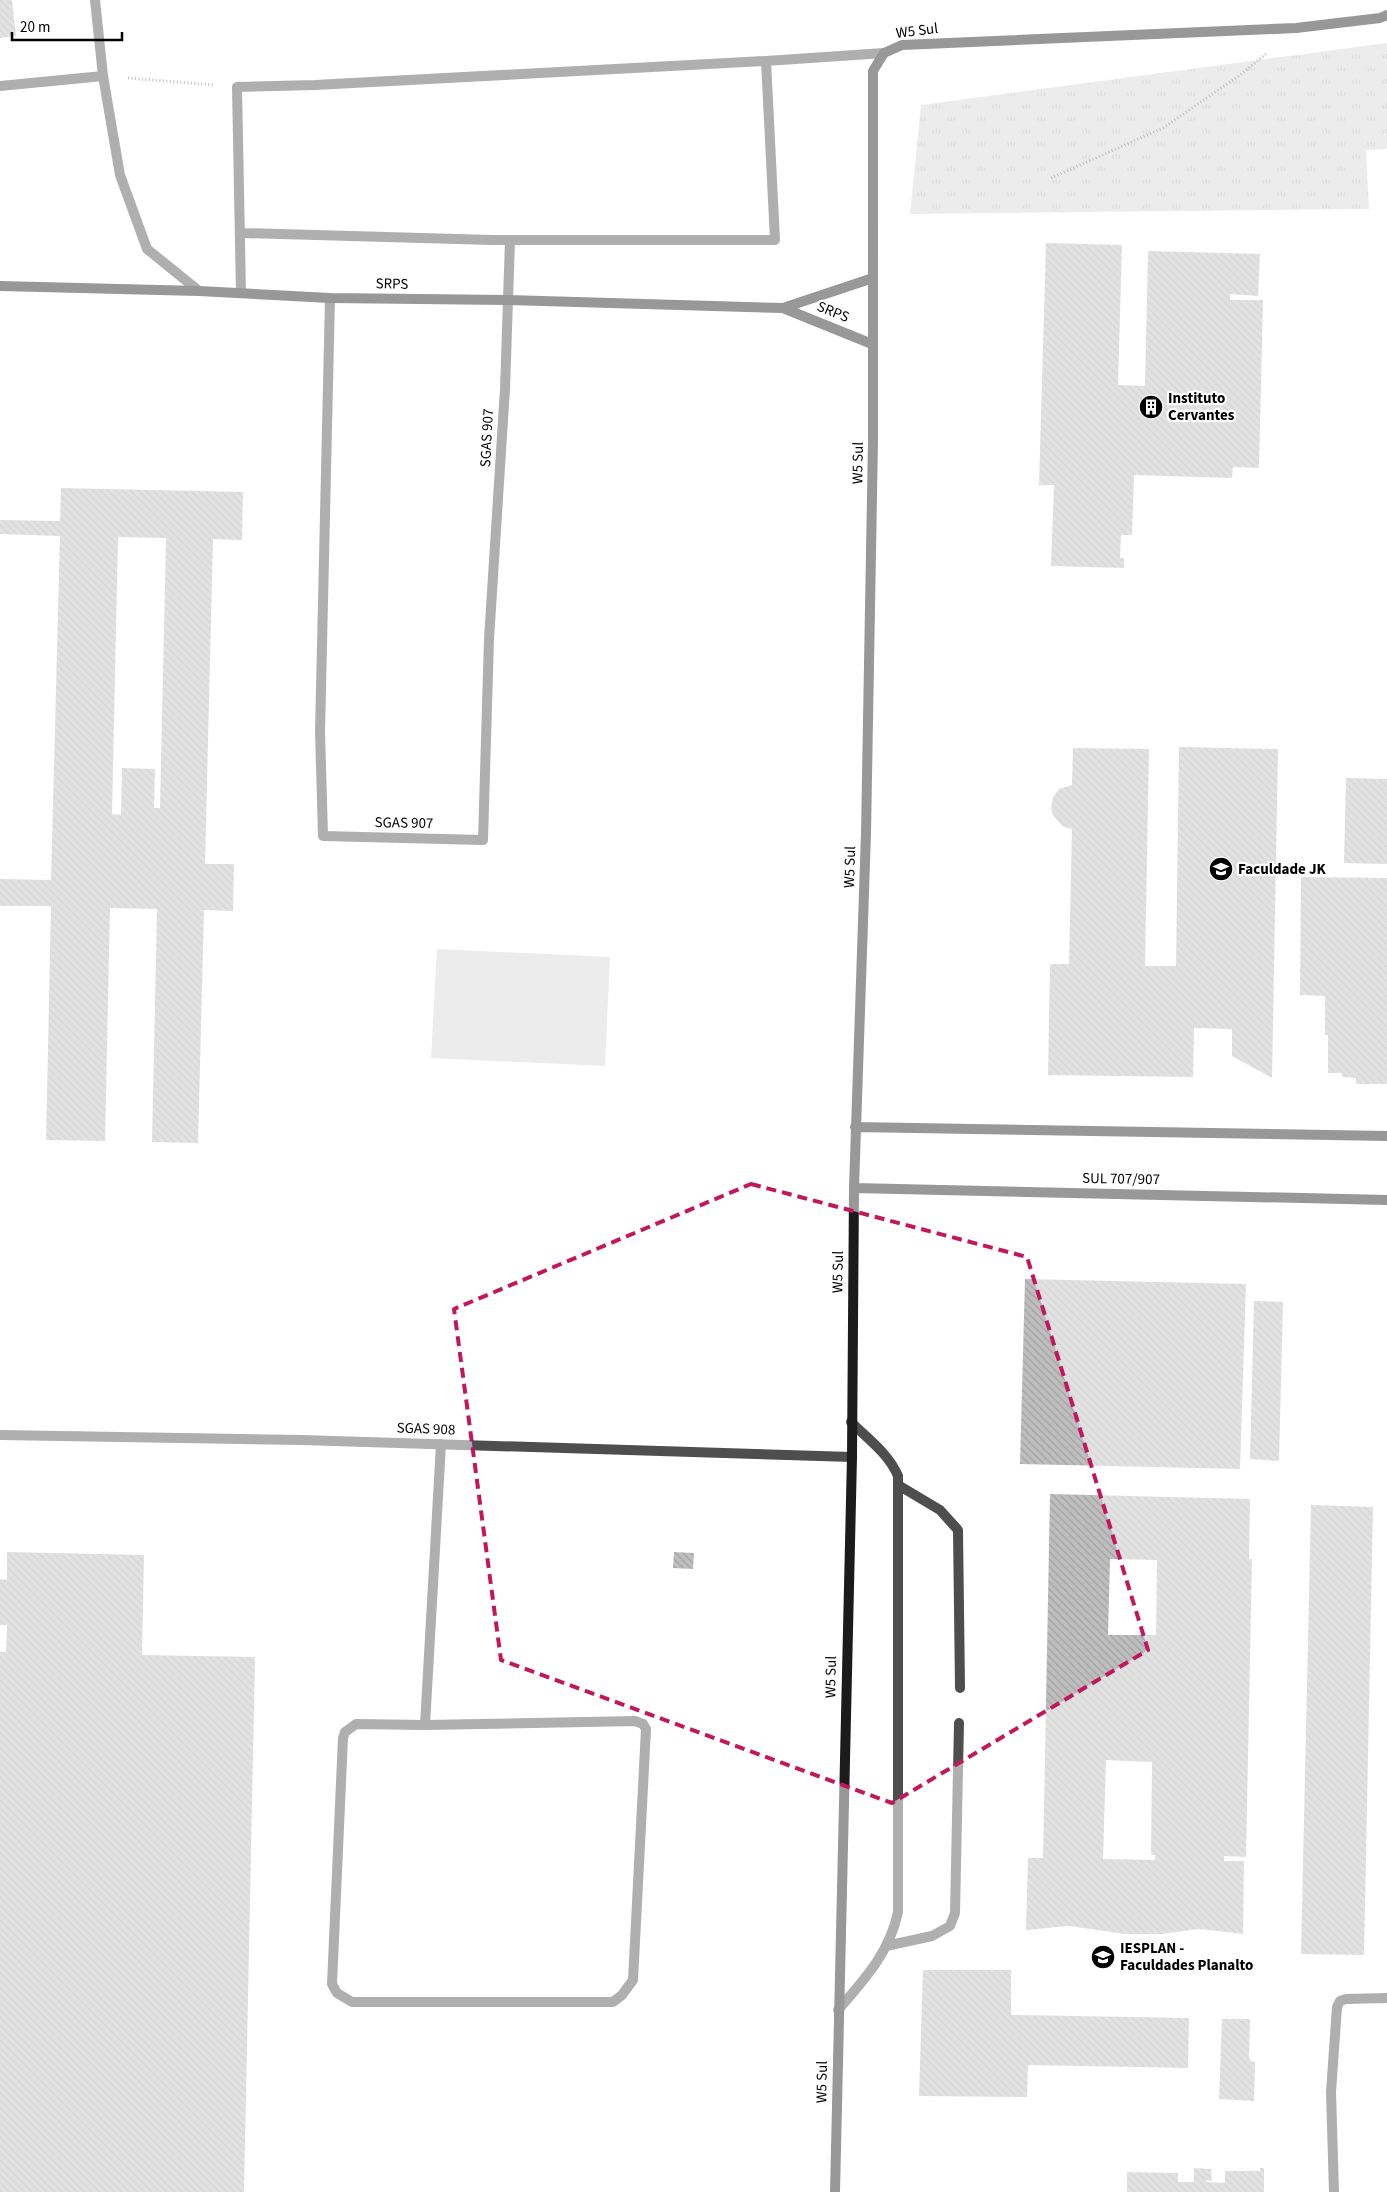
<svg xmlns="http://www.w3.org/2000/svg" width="1387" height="2192" font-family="'Source Sans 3',sans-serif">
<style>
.grass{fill:url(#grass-tufts)}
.pitch{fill:#d5d5d5}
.building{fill:url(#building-back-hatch);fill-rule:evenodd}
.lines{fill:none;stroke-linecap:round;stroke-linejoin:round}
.path{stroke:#707070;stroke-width:3;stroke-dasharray:1 2.5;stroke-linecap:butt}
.lane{stroke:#4e4e4e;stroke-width:10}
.secondary{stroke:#1b1b1b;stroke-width:10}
.marked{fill:none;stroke:#c2185b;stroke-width:4;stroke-dasharray:10 6;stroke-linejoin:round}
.labels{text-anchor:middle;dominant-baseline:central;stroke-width:4.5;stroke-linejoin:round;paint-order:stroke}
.street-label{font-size:15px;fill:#000;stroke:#fff}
.poi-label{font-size:15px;font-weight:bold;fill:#000;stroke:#fff;text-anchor:start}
</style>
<defs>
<pattern id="grass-tufts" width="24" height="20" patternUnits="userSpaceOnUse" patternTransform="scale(1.25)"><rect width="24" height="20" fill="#d5d5d5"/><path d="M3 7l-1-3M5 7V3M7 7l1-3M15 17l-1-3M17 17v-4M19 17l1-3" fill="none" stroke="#b5b5b5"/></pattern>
<pattern id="building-back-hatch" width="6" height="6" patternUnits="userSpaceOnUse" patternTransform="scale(1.25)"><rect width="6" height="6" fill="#bebebe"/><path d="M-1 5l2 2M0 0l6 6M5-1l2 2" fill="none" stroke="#a2a2a2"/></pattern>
</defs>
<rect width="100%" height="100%" fill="#fff"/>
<path class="grass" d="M1387,43V149L1366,150L1369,209L910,214L921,105Z"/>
<path class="pitch" d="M437,949L610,957L605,1066L431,1058Z"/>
<path class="building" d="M0,0H12L16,36L0,38Z
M1046,243L1122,245L1118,385L1145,386L1148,251L1260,254L1258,296L1230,294V300H1263L1259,468L1233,467L1232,478L1134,475L1132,535H1121L1120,558H1124V568L1051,566L1054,485H1039Z
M61,488L243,492L242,540L213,539L205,864H234L233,911L204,910L198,1143L152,1142L157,909L110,908L105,1141L46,1140L51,906H0V879L51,880L60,536L0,534V520L60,521ZM118,537L166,538L160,808H154L155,769L122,768L121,815L112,814Z
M1179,747L1278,749L1272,1078L1232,1056V1029L1194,1028L1193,1077L1048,1075L1050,964H1069L1072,829L1062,826L1053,815L1051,808L1053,797L1059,789L1072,785L1073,748L1149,749L1145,966H1176Z
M1346,778L1387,779V864L1344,863Z
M1301,877L1387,878V1084H1356V1078L1342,1077V1073H1328V1035H1325V996L1300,995Z
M1025,1279L1246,1284L1240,1469L1020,1464Z
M1254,1301L1283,1302L1279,1461L1250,1459Z
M1050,1494L1250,1499L1249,1559H1252L1246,1857L1224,1856V1861H1244L1243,1934L1199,1929L1162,1934H1125L1069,1926L1026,1930L1028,1858H1043ZM1110,1559L1157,1560L1156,1635H1108ZM1106,1760L1152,1762L1151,1855H1155V1860L1103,1859Z
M1311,1505L1373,1507L1364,1955L1301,1954Z
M7,1552L144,1555L142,1655L255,1657L244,2192H0V1652H6L7,1625H0V1579L7,1580Z
M674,1552L694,1553L693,1569L673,1568Z
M923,1970H1011V2015L1189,2018L1188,2068L1028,2065L1027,2097L919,2096Z
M1222,2019H1250L1249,2059L1250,2058V2061L1255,2062L1254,2101L1219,2099Z
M1194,2168L1211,2169L1212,2181L1206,2180V2182L1225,2183V2171H1260V2168H1264V2192H1127V2172L1178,2173V2182H1194Z"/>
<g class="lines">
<path class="path" d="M128,78L214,85
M1051,178L1163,128L1240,75L1266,54"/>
<path class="lane" d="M95,0L103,76L120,175L147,249L199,291
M0,86L103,76
M241,233L492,240H775L766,61
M241,293L237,87L315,85L766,61L884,53
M330,298L320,732L323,836L483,840L489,639L505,389L510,240
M0,1435L302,1440L852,1457
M898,1485L940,1510L958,1530L960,1688
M635,1721L643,1724L646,1729L633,1980L622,1995L613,2002H352L337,1993L332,1984L343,1738L345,1732L356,1724L425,1725Z
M425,1725L441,1444
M886,1946L932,1936L950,1926L955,1913L959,1723
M838,2010C864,1980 890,1952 898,1912V1476C889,1454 868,1439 851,1422
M1334,2192L1331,2092L1337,2007L1340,2001L1346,1999L1387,1998"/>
<path class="secondary" d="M0,286L199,291L330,298L507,300L783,308L873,278
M783,308L872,344
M855,1127L1387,1136
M854,1188L1387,1200
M835,2192L852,1457L854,1188L866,833L873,440V71L884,53L902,45L1296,28L1380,18L1387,15"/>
</g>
<path d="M0 0H1387V2192H0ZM751,1184L1027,1257L1148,1650L892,1803L501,1660L454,1309Z" fill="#fff" fill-opacity=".55" fill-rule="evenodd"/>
<path class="marked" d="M751,1184L1027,1257L1148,1650L892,1803L501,1660L454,1309Z"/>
<defs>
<g id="building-disc" transform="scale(1.25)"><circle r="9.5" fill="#000" stroke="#fff"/><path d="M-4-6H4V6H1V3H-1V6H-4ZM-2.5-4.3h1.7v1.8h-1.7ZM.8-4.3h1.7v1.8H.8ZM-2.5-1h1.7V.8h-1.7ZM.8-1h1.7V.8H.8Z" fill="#fff"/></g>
<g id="university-disc" transform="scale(1.25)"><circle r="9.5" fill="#000" stroke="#fff"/><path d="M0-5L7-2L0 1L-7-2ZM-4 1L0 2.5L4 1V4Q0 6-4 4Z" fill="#fff"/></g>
</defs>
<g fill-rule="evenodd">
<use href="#building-disc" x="1151" y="407"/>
<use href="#university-disc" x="1221" y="869"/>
<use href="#university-disc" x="1103" y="1957"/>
</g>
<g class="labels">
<g class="street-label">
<text transform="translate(917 31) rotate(-7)">W5 Sul</text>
<text transform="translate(392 284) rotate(1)">SRPS</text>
<text transform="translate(833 312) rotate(22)">SRPS</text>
<text transform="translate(487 438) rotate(-87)">SGAS 907</text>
<text transform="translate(858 463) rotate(-89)">W5 Sul</text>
<text transform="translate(404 823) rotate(1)">SGAS 907</text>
<text transform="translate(850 867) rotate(-88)">W5 Sul</text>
<text transform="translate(1121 1179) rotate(1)">SUL 707/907</text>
<text transform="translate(838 1272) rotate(-89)">W5 Sul</text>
<text transform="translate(426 1429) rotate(2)">SGAS 908</text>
<text transform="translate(831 1677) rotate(-89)">W5 Sul</text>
<text transform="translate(822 2082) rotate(-89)">W5 Sul</text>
</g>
<g class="poi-label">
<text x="1168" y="398">Instituto<tspan x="1168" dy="17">Cervantes</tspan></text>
<text x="1238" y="869">Faculdade JK</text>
<text x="1120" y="1948">IESPLAN -<tspan x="1120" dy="17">Faculdades Planalto</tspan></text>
</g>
</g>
<path d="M12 32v8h110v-8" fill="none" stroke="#000000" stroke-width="2.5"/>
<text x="20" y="32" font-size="15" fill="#000000" stroke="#ffffff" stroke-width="4" paint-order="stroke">20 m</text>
</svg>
